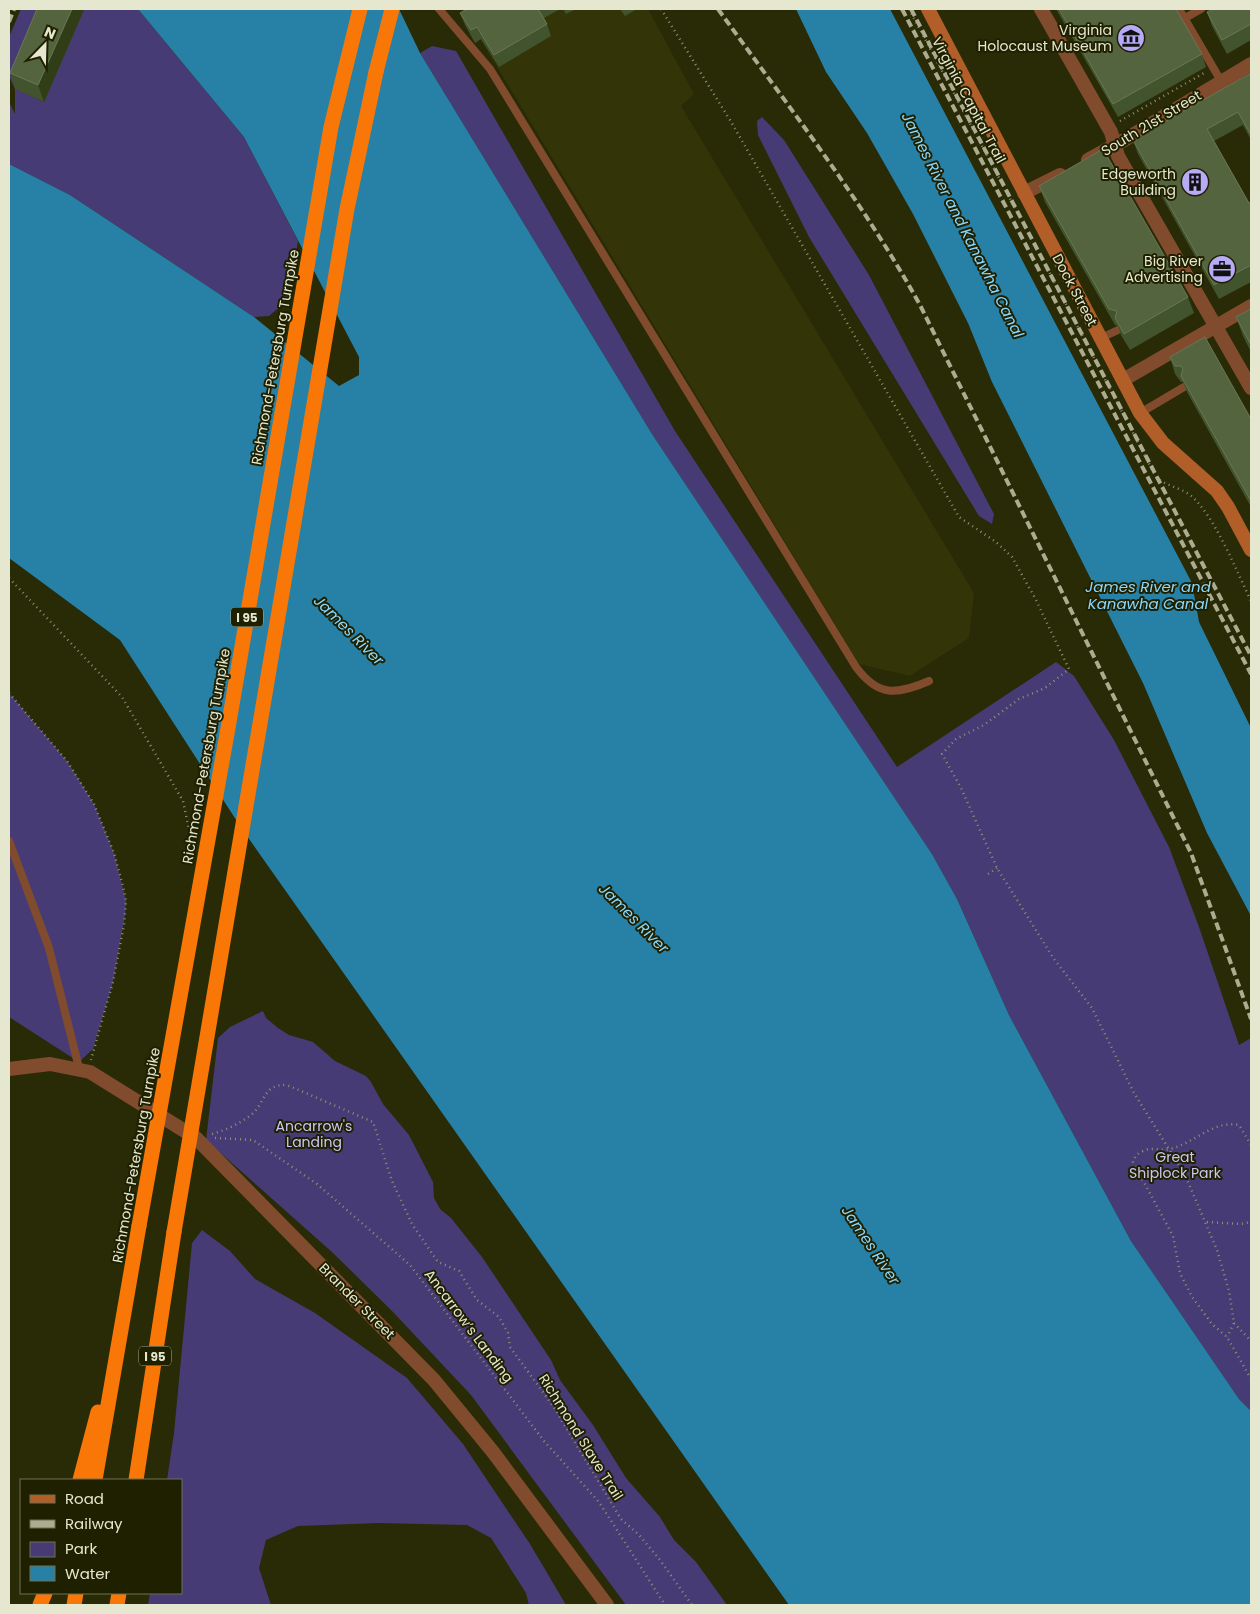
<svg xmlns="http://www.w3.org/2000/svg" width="1260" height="1614" font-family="Poppins,sans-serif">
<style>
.built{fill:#333408}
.green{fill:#473b75}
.water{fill:#2781a7}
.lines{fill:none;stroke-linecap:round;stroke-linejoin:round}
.path{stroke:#8f9072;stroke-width:2.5;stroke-dasharray:1 4;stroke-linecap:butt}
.service{stroke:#804c2d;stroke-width:8}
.minor{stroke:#804c2d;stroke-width:14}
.tertiary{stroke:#804c2d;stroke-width:14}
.secondary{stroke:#b15e29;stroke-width:14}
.motorway{stroke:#f97707;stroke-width:15}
.rail{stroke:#abac90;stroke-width:4;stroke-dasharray:8 4;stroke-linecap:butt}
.motorway-bridge{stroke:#f97707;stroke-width:15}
.wall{fill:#41542d}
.shaded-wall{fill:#303d16}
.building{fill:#53643e;stroke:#6a7855}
.labels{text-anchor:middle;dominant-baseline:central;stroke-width:4;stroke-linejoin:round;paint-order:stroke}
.shield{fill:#1f2000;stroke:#aaab90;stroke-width:1}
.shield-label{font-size:12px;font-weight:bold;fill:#e5e7ce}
.poi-label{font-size:14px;fill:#e5e7ce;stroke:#1f2000;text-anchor:end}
.street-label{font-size:14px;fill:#e5e7ce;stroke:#1f2000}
.park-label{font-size:14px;fill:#ccc6f3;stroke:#1f2000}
.water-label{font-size:15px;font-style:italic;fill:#8ad8fe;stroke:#1f2000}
</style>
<rect width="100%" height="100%" fill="#292a06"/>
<path class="built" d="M462,9H648L694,94L681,106L974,593L969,638L910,676L859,664Z"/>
<path class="green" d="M21,9H50L16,89L44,102L84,9H138L244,137L298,241L288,300L269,316L254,317L70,195L9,164V102L15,114V89L9,76V37Z
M432,46L456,51L675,431L897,767L1056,662L1074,676L1114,740L1169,847L1199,927L1239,1045L1251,1038V1411L1239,1399L1131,1241L1009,1015L957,899L932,854L652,434L420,53Z
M762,117L784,140L869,275L994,514L992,524L979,516L809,237L758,135L757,121Z
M9,693L67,761L94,804L114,853L126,901L125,915L113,982L93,1049L79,1062L9,1017Z
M263,1011L266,1018L278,1028L289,1035L313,1042L335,1061L366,1076L371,1082L383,1104L409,1135L433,1182L434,1198L440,1209L451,1218L482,1257L551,1360L560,1380L593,1425L626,1478L660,1517L674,1540L696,1562L727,1605H626L471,1395L393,1312L332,1252L206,1140L218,1038L230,1027Z
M202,1230L230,1251L255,1279L315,1313L407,1378L463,1444L530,1544L566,1605H529L526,1593L491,1538L467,1525L378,1523L298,1526L266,1540L259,1568L271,1605H148L150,1593H181V1480H167L174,1433L192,1243Z"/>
<path class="water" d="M138,9H399L420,53L652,434L932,854L957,899L1009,1015L1131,1241L1239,1399L1251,1411V1605H789L242,829L120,640L9,558V164L70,195L254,317L339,386L359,375V357L244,137Z
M796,9H890L1192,583L1199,622L1251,728V916L1207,833L1143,683L992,382L968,323L913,214L867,133L826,72Z"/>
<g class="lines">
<path class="path" d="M661,9L730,120L959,517L996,542L1012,557L1035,598L1069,669L1045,688L1019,699L984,725L956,739L942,754L961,788L997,868L1054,959L1092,1008L1134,1093L1185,1175L1217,1250L1229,1291L1234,1323L1227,1337
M909,9L1015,208
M1120,121L1204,73
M1045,264L1156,477C1166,486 1179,487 1190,495C1214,514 1237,572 1251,601
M9,578L122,697L183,801L192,844
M9,693L67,761L94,804L114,853L123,886L126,901L124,925L113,982L91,1060
M988,874L997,868
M212,1134C226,1130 239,1124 251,1115C266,1103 262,1084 287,1085L373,1122L392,1181L412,1224L438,1262L459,1271L477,1300L499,1317L508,1333L510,1347L553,1406L621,1519L639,1535L660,1560L692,1605
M215,1138L253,1140L317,1184L410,1265L544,1441L599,1502L665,1605
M1251,1145L1239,1125C1213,1120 1195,1143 1170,1149C1161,1152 1153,1146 1143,1151C1138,1153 1135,1156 1133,1162L1173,1236L1180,1273L1192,1297L1212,1324L1227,1337L1251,1379
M1207,1222L1240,1224L1251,1222
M1234,1323L1251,1341"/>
<path class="service" d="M439,9L490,69L856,667C878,697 897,695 929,681
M1179,9L1221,81
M1185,18L1201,9
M1101,338L1118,330
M1140,413L1184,387
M9,841L49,948L79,1068"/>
<path class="minor" d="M1041,9L1111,132L1118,156L1251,388
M1123,380L1251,306
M9,1069L50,1064L90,1072L196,1138L434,1380L493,1452L607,1605"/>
<path class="tertiary" d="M1088,160L1126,139L1251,64
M1024,193L1060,175"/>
<path class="secondary" d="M928,9L1140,413L1163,443L1217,491L1228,507L1251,550"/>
<path class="motorway" d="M376,72L392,9
M80,1480L98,1412
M95,1480L139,1226
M136,1480L174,1232
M40,1605L45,1593
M74,1605L76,1593
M117,1605L119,1593"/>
<path class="rail" d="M718,9C788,106 862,200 920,305L1191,853L1251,1019
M902,9L1251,674
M911,9L1251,656
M9,22L14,9"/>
<path class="motorway-bridge" d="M139,1226L228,728L331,127L360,9
M174,1232L347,209L376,72"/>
</g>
<path class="wall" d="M37,9H83L84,10L44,102L15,89L10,73Z
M467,9H560L544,18L547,24L551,36L499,67L481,39L475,43L465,25L460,13Z
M563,9H576L566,14Z
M620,9H637L625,16Z
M1056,9H1176L1202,54L1206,67L1118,117Z
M1251,9V40L1227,54L1212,26L1207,12Z
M1251,73V140L1243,125L1214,141L1249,203L1251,202V282L1219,299L1138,154L1133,140Z
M1039,186L1188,297L1194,313L1130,350L1121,335L1118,326L1115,325L1045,202Z
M1251,309V352L1243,336L1236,317Z
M1170,357L1251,419V507L1187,392L1183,382H1181L1175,374Z"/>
<path class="shaded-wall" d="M72,9H83L84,10L44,102L38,85Z"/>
<path class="building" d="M37,9H72L38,85L10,73Z
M467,9H538L547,24L494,55L477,27L471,30L460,13Z
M1059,9H1176L1202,54L1113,104Z
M1213,9H1251V24L1222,40L1207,12Z
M1251,73V135L1238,112L1207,129L1249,203L1251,202V265L1214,285L1133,140Z
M1103,149L1188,297L1124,334L1115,318L1117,311L1109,309L1039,186Z
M1251,309V345L1236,317Z
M1205,337L1251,419V501L1181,376L1183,368L1180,366H1175L1170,357Z"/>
<defs>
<g id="museum-disc" transform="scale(1.4375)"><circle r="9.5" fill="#b7abf8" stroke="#1f2000"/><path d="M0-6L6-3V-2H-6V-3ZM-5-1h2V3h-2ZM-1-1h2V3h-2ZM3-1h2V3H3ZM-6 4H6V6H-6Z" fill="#111"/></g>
<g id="building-disc" transform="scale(1.4375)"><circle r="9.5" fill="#b7abf8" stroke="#1f2000"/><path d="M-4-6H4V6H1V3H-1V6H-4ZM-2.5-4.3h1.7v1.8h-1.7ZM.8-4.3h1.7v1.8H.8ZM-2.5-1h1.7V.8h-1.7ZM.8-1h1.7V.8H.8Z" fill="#111"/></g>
<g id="office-disc" transform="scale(1.4375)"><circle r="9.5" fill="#b7abf8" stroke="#1f2000"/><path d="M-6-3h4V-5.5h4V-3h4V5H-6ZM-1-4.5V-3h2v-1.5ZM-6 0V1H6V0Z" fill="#111"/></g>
</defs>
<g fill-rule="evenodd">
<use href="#museum-disc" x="1131" y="38"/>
<use href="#building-disc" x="1195" y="182"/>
<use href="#office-disc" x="1222" y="269"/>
</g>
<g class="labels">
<g class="shield">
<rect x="231" y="607.5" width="32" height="19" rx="4"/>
<rect x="139" y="1346.5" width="32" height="19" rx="4"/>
</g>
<g class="shield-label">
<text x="247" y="617">I 95</text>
<text x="155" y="1356">I 95</text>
</g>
<g class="poi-label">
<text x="1112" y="30">Virginia<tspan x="1112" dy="16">Holocaust Museum</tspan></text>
<text x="1176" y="174">Edgeworth<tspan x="1176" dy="16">Building</tspan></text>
<text x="1203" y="261">Big River<tspan x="1203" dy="16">Advertising</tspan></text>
</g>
<g class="street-label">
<text transform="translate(969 100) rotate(62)">Virginia Capital Trail</text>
<text transform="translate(1151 123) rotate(-31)">South 21st Street</text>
<text transform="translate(1075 290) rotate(62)">Dock Street</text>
<text transform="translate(275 357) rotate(-80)">Richmond-Petersburg Turnpike</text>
<text transform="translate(206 756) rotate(-80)">Richmond-Petersburg Turnpike</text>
<text transform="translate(136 1155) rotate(-80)">Richmond-Petersburg Turnpike</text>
<text transform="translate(357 1301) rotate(45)">Brander Street</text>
<text transform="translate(469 1326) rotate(53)">Ancarrow’s Landing</text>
<text transform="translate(581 1437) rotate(58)">Richmond Slave Trail</text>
</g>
<g class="park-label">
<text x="314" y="1126">Ancarrow's<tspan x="314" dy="16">Landing</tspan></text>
<text x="1175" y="1157">Great<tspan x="1175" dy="16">Shiplock Park</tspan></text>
</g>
<g class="water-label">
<text transform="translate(963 225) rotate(63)">James River and Kanawha Canal</text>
<text x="1148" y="586">James River and<tspan x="1148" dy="17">Kanawha Canal</tspan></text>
<text transform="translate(349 630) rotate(45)">James River</text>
<text transform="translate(634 918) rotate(45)">James River</text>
<text transform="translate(871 1245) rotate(56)">James River</text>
</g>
</g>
<rect width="1260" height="1614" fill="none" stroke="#e5e7ce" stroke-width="20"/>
<rect x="20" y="1479" width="162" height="115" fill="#1f2000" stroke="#6e7052"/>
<rect x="30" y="1495" width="25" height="8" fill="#b15e29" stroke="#6e7052"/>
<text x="65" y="1504" font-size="15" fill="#e5e7ce">Road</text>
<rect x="30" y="1520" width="25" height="8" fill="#abac90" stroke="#6e7052"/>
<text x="65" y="1529" font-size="15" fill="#e5e7ce">Railway</text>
<rect x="30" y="1542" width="25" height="15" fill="#473b75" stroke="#6e7052"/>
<text x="65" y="1554" font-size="15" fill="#e5e7ce">Park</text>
<rect x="30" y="1566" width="25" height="15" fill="#2781a7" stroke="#6e7052"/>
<text x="65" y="1579" font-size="15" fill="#e5e7ce">Water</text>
<g transform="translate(45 45) rotate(23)" stroke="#1f2000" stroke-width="4" paint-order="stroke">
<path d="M0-4L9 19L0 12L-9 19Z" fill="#e5e7ce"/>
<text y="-8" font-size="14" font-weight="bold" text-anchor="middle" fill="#e5e7ce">N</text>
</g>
</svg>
